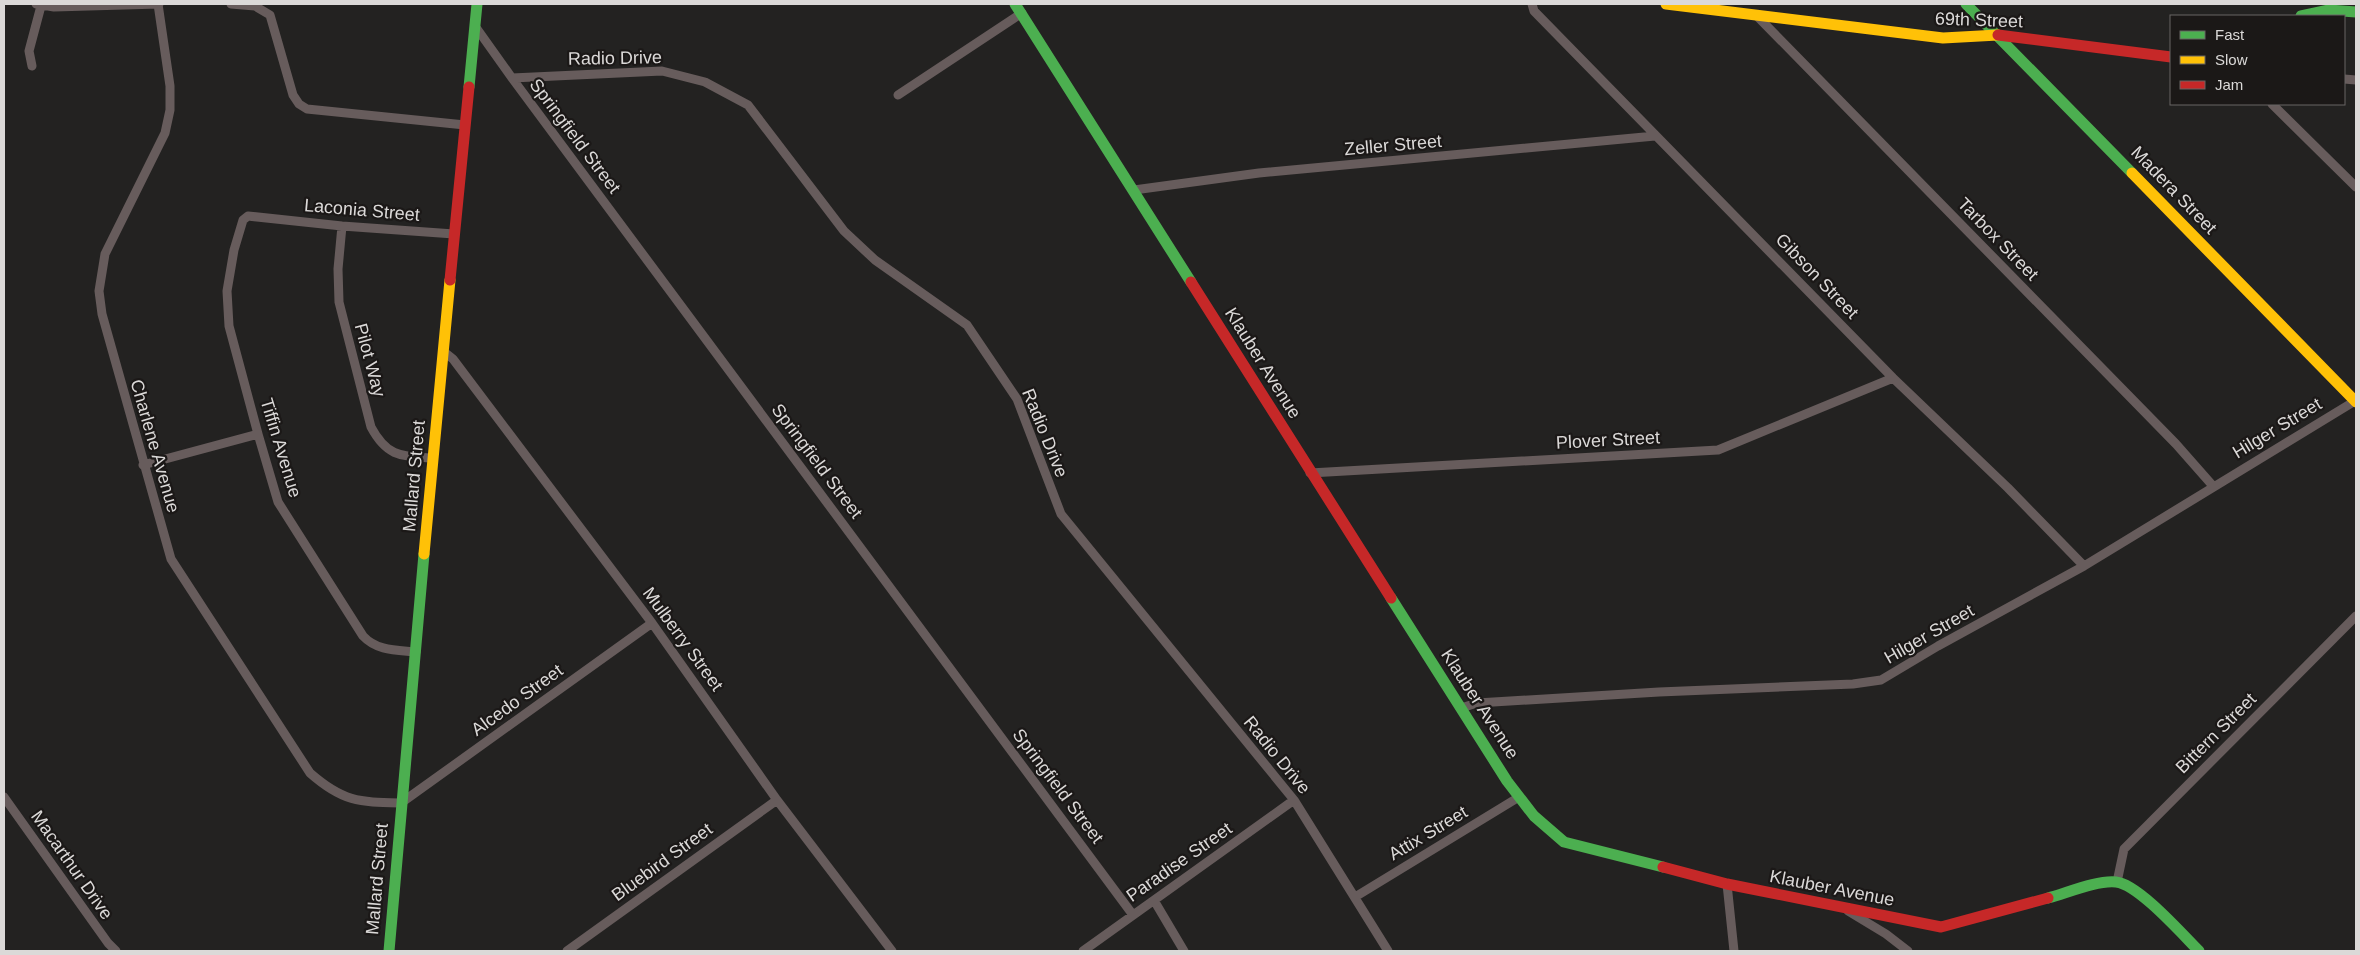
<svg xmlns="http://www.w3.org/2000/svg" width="2360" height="955" font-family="Helvetica,sans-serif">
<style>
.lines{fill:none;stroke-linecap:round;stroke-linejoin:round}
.street{stroke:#675c5c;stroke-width:9}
.fast{stroke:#4caf50;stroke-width:11}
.slow{stroke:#ffc107;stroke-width:11}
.jam{stroke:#c62828;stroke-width:11}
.labels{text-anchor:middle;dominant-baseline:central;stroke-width:4.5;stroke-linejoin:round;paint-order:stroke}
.street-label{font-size:18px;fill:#dbd9d8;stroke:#1b1817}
</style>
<rect width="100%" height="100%" fill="#232221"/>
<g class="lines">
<path class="street" d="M36,4L54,7L159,4
M158,4L170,86V110L165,133L105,254L99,291L102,314L171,559L310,773C343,802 359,802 401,803L652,623
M231,4L255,6L270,15L293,95L299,104L307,109L465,125
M1532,4L1534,11L1893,378L2008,488L2084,566
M1758,17L2176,444L2213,486
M475,26L512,78L1133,915
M32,66L29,51L41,6
M512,78L662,71L705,82L748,105L844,231L875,260L967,325L1017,399L1061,514L1294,800L1388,951
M2344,79L2356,80
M898,95L1022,13
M2272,104L2356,187
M1134,190L1259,173L1655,136
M342,226L338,269L339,302L371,427C387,457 401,456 432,458
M443,351L453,359L652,623L777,800L892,951
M143,465L258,434
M1310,473L1718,450L1893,378
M416,652C396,650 377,651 363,636L278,502L258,434L229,326L227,291L234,250L243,220L248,216L342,226L454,234
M1461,708L1477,703L1659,692L1853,684L1881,680L1938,646L2084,566L2355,401
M4,797L108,943L116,951
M2117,882L2124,849L2356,616
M1727,884L1734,951
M1355,897L1519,797
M1155,902L1184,951
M1848,911L1886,934L1908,951
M567,951L777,800
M1083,951L1294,800"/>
<path class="fast" d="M1015,4L1191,282
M1966,4L2132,173
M2301,16L2329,10L2356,12
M469,87L477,4
M1391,598L1507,781L1534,816L1564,842L1663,867
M2048,898C2067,893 2097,880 2116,882C2138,884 2182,934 2199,951
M389,951L424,554"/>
<path class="slow" d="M1666,4L1943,38L1998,35
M2132,173L2356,402
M424,554L450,280"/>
<path class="jam" d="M1998,35L2171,57
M450,280L469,87
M1191,282L1391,598
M1663,867L1727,884L1941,927L2048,898"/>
</g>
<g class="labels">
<g class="street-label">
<text transform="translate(1979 20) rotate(2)">69th Street</text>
<text transform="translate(615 58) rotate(-1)">Radio Drive</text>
<text transform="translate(575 136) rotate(53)">Springfield Street</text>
<text transform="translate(1393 145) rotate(-5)">Zeller Street</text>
<text transform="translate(2174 190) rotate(46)">Madera Street</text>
<text transform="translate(362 210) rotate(5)">Laconia Street</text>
<text transform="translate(1998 239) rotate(46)">Tarbox Street</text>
<text transform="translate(1817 276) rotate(46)">Gibson Street</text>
<text transform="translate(370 360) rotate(75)">Pilot Way</text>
<text transform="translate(1263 363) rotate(58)">Klauber Avenue</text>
<text transform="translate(2277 428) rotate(-31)">Hilger Street</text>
<text transform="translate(1045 433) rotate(68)">Radio Drive</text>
<text transform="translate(1608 440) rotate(-3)">Plover Street</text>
<text transform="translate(155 446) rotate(74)">Charlene Avenue</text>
<text transform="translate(281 448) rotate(73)">Tiffin Avenue</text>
<text transform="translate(817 461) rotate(53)">Springfield Street</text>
<text transform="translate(414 476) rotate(-85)">Mallard Street</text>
<text transform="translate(1929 634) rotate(-30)">Hilger Street</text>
<text transform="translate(683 639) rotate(54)">Mulberry Street</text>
<text transform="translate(517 700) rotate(-36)">Alcedo Street</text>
<text transform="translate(1480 704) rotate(57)">Klauber Avenue</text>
<text transform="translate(2216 733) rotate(-45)">Bittern Street</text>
<text transform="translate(1277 755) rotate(51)">Radio Drive</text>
<text transform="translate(1058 786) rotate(53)">Springfield Street</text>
<text transform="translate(1428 833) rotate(-31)">Attix Street</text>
<text transform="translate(662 862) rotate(-36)">Bluebird Street</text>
<text transform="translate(1179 862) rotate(-35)">Paradise Street</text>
<text transform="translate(72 865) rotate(55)">Macarthur Drive</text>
<text transform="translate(377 879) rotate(-85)">Mallard Street</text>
<text transform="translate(1832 888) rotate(11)">Klauber Avenue</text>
</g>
</g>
<rect width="2360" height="955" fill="none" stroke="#dbd9d8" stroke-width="10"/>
<rect x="2170" y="15" width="175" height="90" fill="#1b1817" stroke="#686564"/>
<rect x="2180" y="31" width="25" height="8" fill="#4caf50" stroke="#686564"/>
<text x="2215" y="40" font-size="15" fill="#dbd9d8">Fast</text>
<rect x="2180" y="56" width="25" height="8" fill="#ffc107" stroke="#686564"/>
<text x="2215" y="65" font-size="15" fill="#dbd9d8">Slow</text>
<rect x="2180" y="81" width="25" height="8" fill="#c62828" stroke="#686564"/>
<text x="2215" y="90" font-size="15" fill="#dbd9d8">Jam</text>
</svg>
